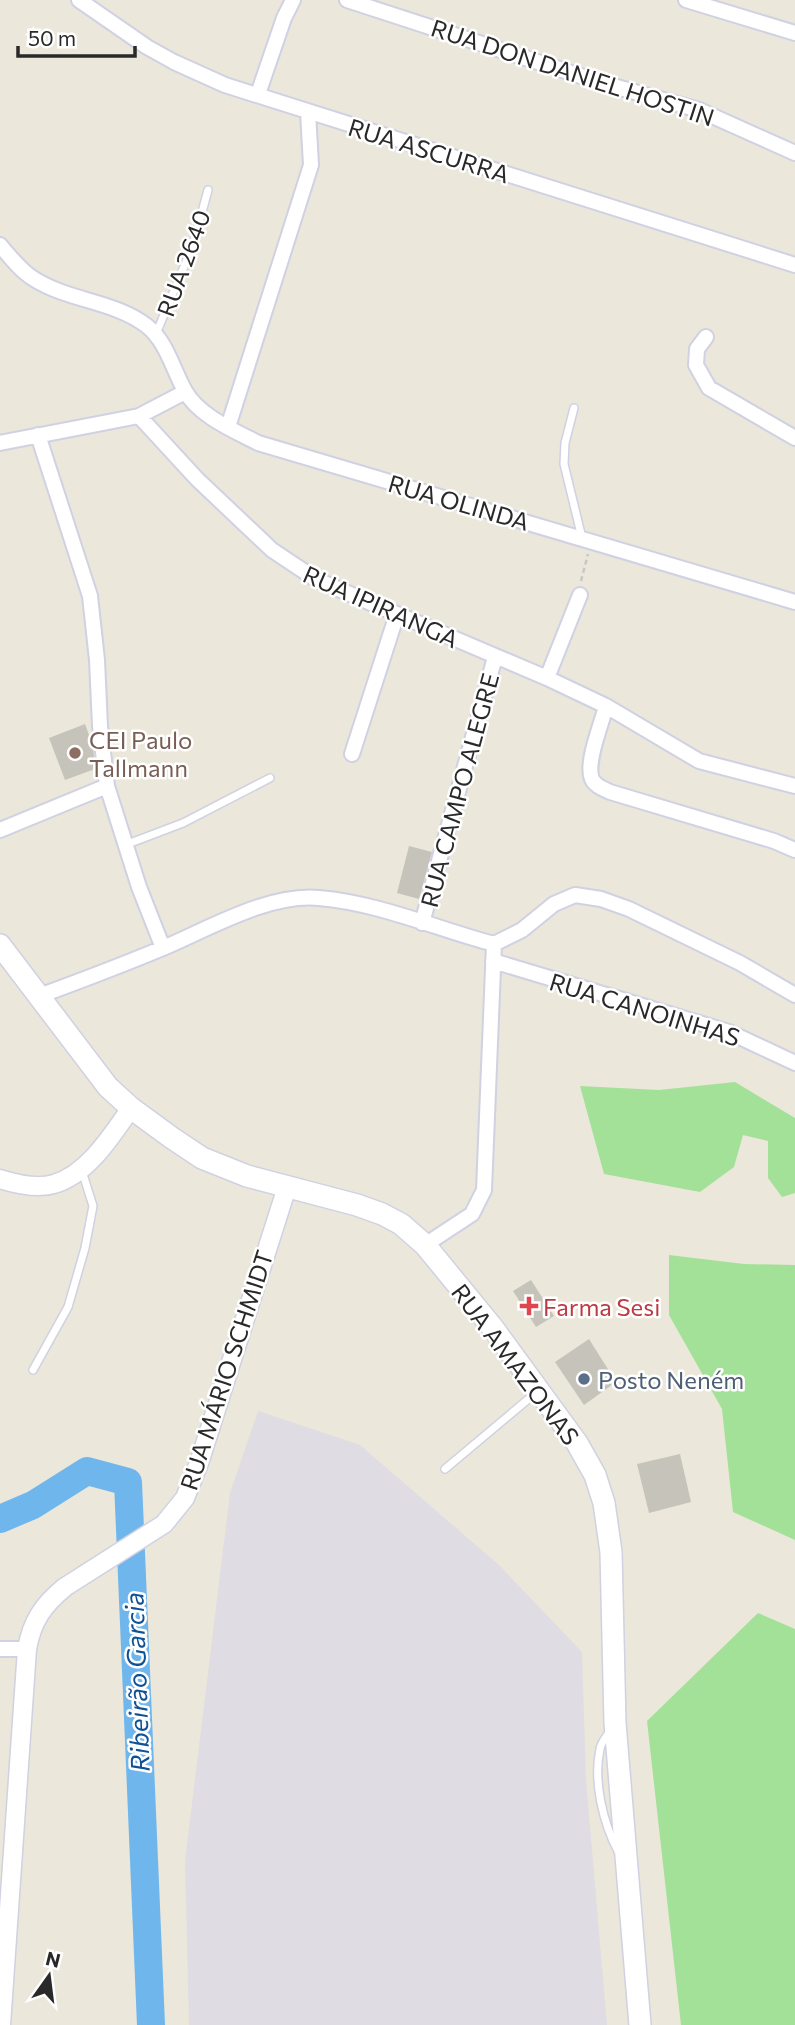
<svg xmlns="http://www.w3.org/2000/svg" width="795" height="2025" font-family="Commissioner,sans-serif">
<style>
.industrial{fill:#dfdce3}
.green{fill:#a4e198}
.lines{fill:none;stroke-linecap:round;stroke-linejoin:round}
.river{stroke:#6fb6ec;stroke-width:28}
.building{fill:#c6c3bb}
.service-casing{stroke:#d0d1e2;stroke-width:10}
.minor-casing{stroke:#d0d1e2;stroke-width:18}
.tertiary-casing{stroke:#d0d1e2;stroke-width:21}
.secondary-casing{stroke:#d0d1e2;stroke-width:24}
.path{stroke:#c7c7c7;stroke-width:2.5;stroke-dasharray:5 3.5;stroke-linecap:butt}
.service{stroke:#fff;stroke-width:7}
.minor{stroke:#fff;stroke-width:14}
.tertiary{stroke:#fff;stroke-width:18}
.secondary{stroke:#fff;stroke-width:21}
.education-dot{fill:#8d6e63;stroke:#fff;stroke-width:2.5}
.health-dot{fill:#e0444e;stroke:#fff;stroke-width:2.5}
.service-dot{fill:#5c6f8a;stroke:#fff;stroke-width:2.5}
.labels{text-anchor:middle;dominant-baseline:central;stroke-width:5;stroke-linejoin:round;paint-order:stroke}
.street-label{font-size:24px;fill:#292929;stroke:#fff}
.education-label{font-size:24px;fill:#785e54;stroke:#fff;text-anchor:start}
.health-label{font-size:24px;fill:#be3a42;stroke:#fff;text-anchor:start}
.service-label{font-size:24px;fill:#4e5e75;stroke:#fff;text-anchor:start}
.water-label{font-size:26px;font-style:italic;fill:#105196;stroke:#fff}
</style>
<rect width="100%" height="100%" fill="#ebe7db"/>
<path class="industrial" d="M258,1411L360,1445L499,1565L582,1652L586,1780L607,2025H189L185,1861L230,1493Z"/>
<path class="green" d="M735,1082L795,1118V1193L782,1197L768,1178V1141L743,1135L734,1167L700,1192L604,1174L580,1086L659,1090Z
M669,1255L744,1264L795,1265V1540L733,1512L722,1409L669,1315Z
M758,1613L795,1629V2025H681L647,1721Z"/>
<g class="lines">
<path class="river" d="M0,1519L33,1505L87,1471L128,1482L151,2025"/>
</g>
<path class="building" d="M85,724L93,746L95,769L65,780L49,738Z
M409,846L432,852L419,899L397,893Z
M531,1280L554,1316L536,1327L513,1291Z
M589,1339L616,1382L584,1405L555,1362Z
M680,1454L691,1502L649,1513L637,1464Z"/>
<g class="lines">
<g class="service-casing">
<path id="service" d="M156,334L193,245L208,190
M574,408L565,443L564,464L582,538
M125,845L183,823L270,778
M33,1370L68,1307L85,1248L93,1206L82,1171
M445,1469L538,1391
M611,1730C607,1736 601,1742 600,1749C593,1781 603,1823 618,1851"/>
</g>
<g class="minor-casing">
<path id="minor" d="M79,0L147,47L174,62L225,85L795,265
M347,0L599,82L699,110L795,153
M686,0L795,33
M258,94L284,18L293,0
M0,245C10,257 21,271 34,279C69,301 115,301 147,326C167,342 173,370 185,391C199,416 233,430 258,443L795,602
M706,337L697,349L696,365L709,388L795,438
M139,416L197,479L272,550L317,580L547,678L606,706L699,761L795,786
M228,427L311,165L308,112
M38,435L90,596L97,660L100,726L107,786L139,887L163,948
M0,443L139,416L185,392
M547,678L580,595
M606,706C602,723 585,763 592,779C595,786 604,789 610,792L774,841L795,850
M352,754L397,614
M0,830L107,786
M422,923L495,657
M493,961L729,1032L795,1063
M39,996C80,981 122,965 163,948C208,929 269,893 319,898C379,903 437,929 494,944L522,930L554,904L575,895L601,899L629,909L740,963L795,995
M425,1245L472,1214L484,1190L494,944
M0,1649H27"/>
</g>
<g class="tertiary-casing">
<path id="tertiary" d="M0,1179C16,1184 38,1189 54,1184C88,1174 112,1135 131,1108
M1,2025L27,1649C32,1621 43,1605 65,1587L164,1524L185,1498L199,1463L287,1187"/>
</g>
<g class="secondary-casing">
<path id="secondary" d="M0,945L108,1087L131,1108L172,1138L202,1158L247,1176L357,1205L382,1214L401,1224L425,1245L493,1328L577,1443L595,1475L604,1503L611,1552L615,1723L640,2025"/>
</g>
<path class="path" d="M581,581L588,554"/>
<use href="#service" class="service"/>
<use href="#minor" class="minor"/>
<use href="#tertiary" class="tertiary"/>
<use href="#secondary" class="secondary"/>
</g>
<circle class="education-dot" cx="75" cy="753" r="7"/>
<path class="health-dot" d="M525.5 1295.5h7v7h7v7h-7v7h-7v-7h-7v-7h7z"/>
<circle class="service-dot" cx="584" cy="1379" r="7"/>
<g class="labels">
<g class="street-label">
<text transform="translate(573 72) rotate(18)">RUA DON DANIEL HOSTIN</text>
<text transform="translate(429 150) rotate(17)">RUA ASCURRA</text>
<text transform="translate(183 263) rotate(-70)">RUA 2640</text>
<text transform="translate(459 502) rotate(16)">RUA OLINDA</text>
<text transform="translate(381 606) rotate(24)">RUA IPIRANGA</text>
<text transform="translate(459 790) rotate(-75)">RUA CAMPO ALEGRE</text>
<text transform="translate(645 1009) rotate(17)">RUA CANOINHAS</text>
<text transform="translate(516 1364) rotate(53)">RUA AMAZONAS</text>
<text transform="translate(226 1370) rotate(-72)">RUA MÁRIO SCHMIDT</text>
</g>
<g class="education-label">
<text x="89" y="739">CEI Paulo<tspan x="89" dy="28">Tallmann</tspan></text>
</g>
<g class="health-label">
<text x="543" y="1306">Farma Sesi</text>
</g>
<g class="service-label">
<text x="598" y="1379">Posto Neném</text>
</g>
<g class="water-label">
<text transform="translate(136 1682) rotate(-92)">Ribeirão Garcia</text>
</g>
</g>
<g transform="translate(49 1976) rotate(14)" stroke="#ffffff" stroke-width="5" paint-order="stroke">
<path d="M0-5L12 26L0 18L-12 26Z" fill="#292929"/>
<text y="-10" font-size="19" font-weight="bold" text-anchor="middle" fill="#292929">N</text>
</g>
<path d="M18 46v10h117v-10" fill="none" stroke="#292929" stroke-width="3.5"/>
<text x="28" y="46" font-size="21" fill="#292929" stroke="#ffffff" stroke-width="5" paint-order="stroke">50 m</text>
</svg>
